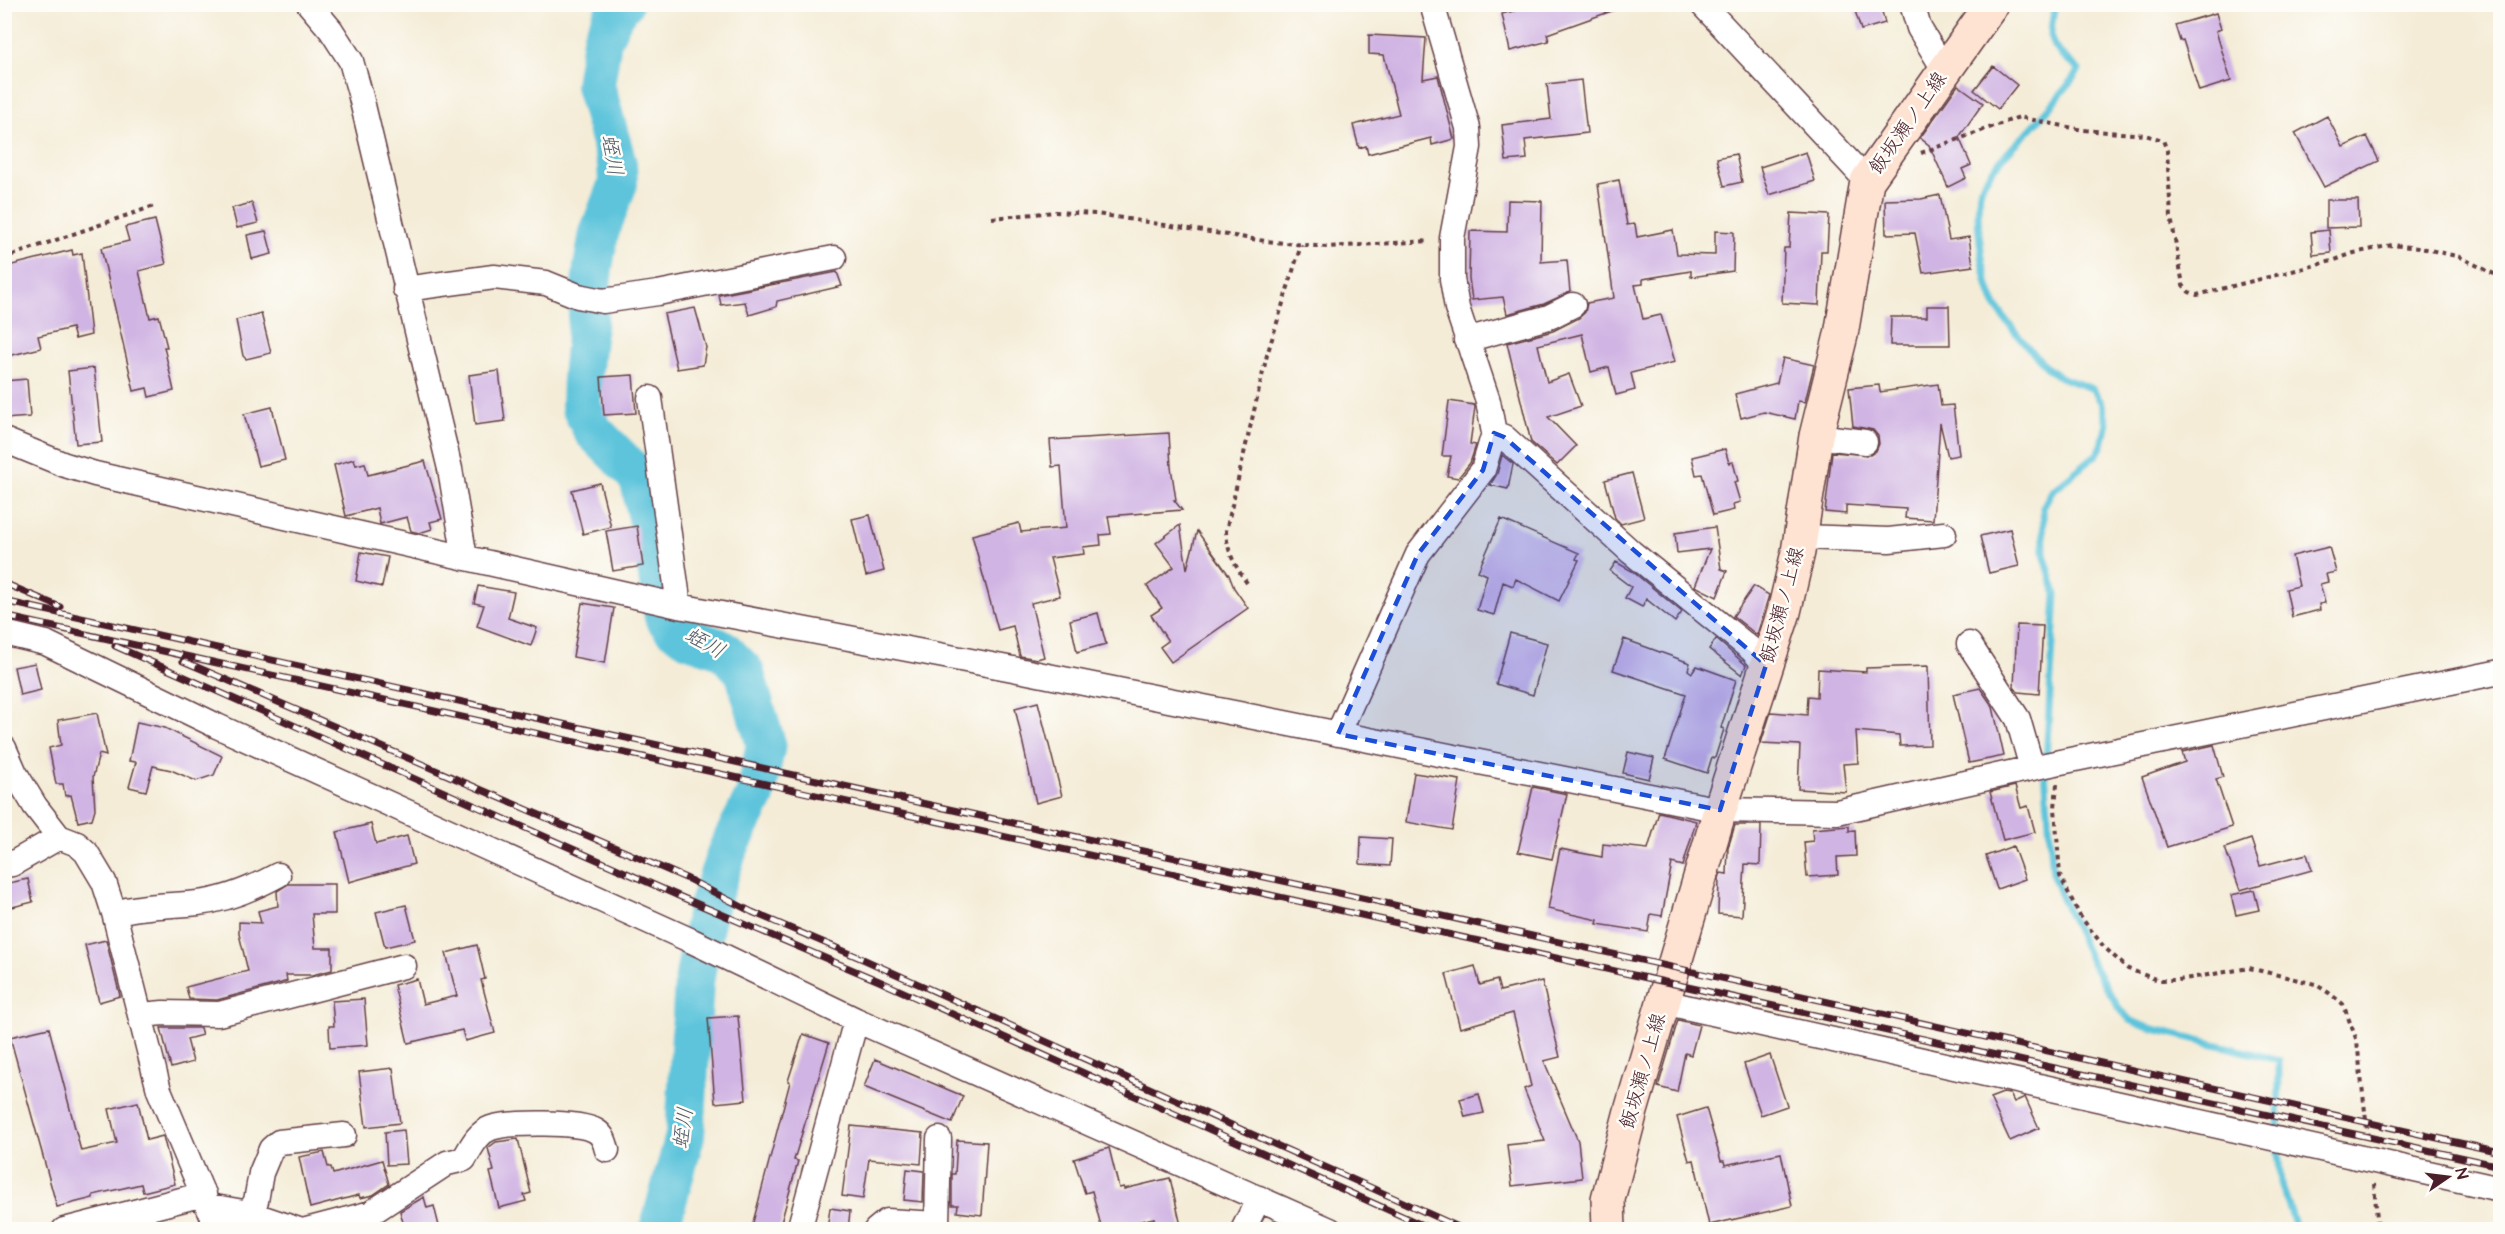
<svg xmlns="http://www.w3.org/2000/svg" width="2505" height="1234" font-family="'Architects Daughter','Klee One',sans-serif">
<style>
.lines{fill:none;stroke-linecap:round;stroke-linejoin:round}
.stream{stroke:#5dc4db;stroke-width:7}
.river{stroke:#5dc4db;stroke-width:40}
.building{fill:#d0b4e3}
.street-casing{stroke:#643e45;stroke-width:27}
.secondary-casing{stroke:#643e45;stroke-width:36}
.path{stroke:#643e45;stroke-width:4;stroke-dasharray:4.5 4.5;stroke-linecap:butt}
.street{stroke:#fff;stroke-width:24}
.secondary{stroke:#fee3d2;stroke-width:33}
.rail-casing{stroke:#4a1f2b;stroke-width:7}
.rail{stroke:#fdfcf7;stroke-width:4.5;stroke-dasharray:14;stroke-linecap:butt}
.marked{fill:#1d4ed8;fill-opacity:0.2;stroke:#1d4ed8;stroke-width:4.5;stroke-dasharray:12 8;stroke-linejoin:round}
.labels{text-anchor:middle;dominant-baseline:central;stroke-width:5;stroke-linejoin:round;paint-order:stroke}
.street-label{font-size:20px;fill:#4a1f2b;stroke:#fdfcf7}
.water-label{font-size:21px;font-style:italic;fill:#515969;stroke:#fdfcf7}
</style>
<rect width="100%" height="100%" fill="#fdfcf7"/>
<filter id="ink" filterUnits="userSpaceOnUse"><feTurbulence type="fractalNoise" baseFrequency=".0167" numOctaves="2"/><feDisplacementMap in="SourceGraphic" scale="12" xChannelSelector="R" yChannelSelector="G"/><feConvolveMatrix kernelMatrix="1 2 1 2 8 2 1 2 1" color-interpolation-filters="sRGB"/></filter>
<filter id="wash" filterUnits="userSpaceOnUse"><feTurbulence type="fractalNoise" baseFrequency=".008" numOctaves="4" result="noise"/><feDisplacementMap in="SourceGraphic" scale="24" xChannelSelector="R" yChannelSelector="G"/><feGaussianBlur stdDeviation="1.35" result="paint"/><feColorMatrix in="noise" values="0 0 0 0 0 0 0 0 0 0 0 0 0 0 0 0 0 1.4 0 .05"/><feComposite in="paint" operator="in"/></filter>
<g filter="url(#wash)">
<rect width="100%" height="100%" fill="#f4ecd7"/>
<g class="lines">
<path class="stream" d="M2046,760L2056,594L2044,554L2043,507L2052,491L2097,454L2102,445L2107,423L2102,404L2093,389L2060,377L2051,371C2035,357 2005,321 1995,304C1983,282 1971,204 1984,182C1995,164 2011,149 2026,134C2045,114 2063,93 2079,70C2047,41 2048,47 2055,4
M2045,771L2053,875L2059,891L2092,963L2119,1008L2130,1020L2146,1027L2279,1060L2278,1151L2281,1183L2297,1230"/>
<path class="river" d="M623,4L615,12L602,40L595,85L617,164L618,183L599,233L593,267L582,378L581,407L593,431L633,471L640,482L653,541L664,617L673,628L689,638L722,649L744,671L766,744L755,796L728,849L707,910L694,982L685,1136L659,1230"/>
</g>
<g id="blocks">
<path class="building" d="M1541,4H1622L1623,7L1547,34L1549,41L1510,51L1502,14Z
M1853,4H1880L1885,23L1861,30Z
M2216,13L2221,29L2216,31L2231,81L2199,91L2183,40L2180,41L2175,25Z
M1369,35L1426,38L1423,79L1438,76L1454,139L1432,145L1431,138L1368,154L1366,146L1359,148L1353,125L1399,114L1384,55L1369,54Z
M1993,66L2017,85L1998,109L1974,90Z
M1581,80L1587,133L1525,140L1527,159L1506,161L1502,125L1551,119L1547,84Z
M1958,85L1983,103L1959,137L1971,165L1962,169L1966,178L1948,187L1929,145L1920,138Z
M2327,116L2343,147L2367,136L2379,161L2324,187L2295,133Z
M1806,152L1815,181L1769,195L1760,167Z
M1736,154L1742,182L1724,186L1717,158Z
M1619,180L1627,225L1635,224L1637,237L1673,230L1677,254L1715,255V231L1734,232L1733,271L1691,277V271L1643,279V284L1635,285L1643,319L1661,315L1675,362L1631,373L1635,390L1616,395L1609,367L1591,372L1582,334L1538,345L1547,382L1569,374L1581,406L1548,417L1576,446L1557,465L1531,442L1507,343L1553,331L1579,318L1585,312L1587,303L1614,298L1598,184Z
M1940,195L1949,240L1969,237L1973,266L1923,273L1915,233L1886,234L1885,200L1921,199Z
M1508,200L1542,201L1541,262L1567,260L1570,292L1544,304L1507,314L1503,297L1472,300L1469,278L1470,231L1507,232Z
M2326,200H2358L2359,227L2326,228Z
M252,203L258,223L237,228L232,208Z
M1791,213L1829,215L1827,251H1821L1819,305L1782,303L1784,248H1789Z
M155,220L166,264L139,271L150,318L159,316L167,347H164L174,391L149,397L147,388L134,391L101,248L129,241L125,227Z
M2329,230L2331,253L2313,255L2311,232Z
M266,231L272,254L252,259L247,235Z
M72,250L73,255L82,253L91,335L75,339L72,328L38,336L41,348L8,356L4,341V267Z
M837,272L842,286L777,301L776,307L749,315L745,302L721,305L719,295Z
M1927,306H1949L1950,345H1890L1891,317H1927Z
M695,308L706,347L703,365L677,369L664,314Z
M261,313L271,353L246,359L243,356L236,320Z
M1783,358L1814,365L1805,402L1798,401L1795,419L1764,412L1741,418L1735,394L1777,383Z
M94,368L102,442L76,444L68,371Z
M499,371L505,421L475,425L469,375Z
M633,375L636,413L604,415L601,377Z
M27,379L30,417L4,419V381Z
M1938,384L1941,406L1953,405L1959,455L1948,457L1940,423L1933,520L1905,518L1906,509L1846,505V514L1825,512L1832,452L1870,455L1876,451L1879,444L1878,436L1873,430L1853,426L1849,388L1879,385L1880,392Z
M1449,401L1474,405L1475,407L1470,444L1476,445L1470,463L1458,478L1447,476L1451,456H1442Z
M272,407L285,460L258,466L244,414Z
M1169,433L1171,467L1176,500H1174L1182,510L1108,516L1111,534L1100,535L1101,545L1083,547L1084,554L1050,558L1060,596L1031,603L1044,657L1037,659L1020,656L1013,626L998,630L972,535L1019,523L1021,532L1066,528L1061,466L1052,467L1050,440Z
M1725,449L1729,463L1733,462L1738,481L1734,482L1740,502L1733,504L1734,510L1713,515L1702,474L1696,475L1692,457Z
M1502,455L1513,464L1508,489L1490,485L1497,474Z
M354,459L356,465L365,463L368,475L425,461L442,519L430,522L432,529L419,533L411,531L407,517L380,524L377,508L346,516L334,465Z
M1632,473L1644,518L1621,524L1615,518L1605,480Z
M600,483L611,527L583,534L572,490Z
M870,515L884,571L866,576L852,519Z
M1501,519L1579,553L1576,559L1579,560L1559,601L1516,579L1513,586L1503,582L1494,615L1477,610L1487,575L1478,571Z
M1180,525L1187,569L1197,531L1229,575L1234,588L1248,608L1171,662L1160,647L1168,641L1151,615L1162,608L1147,586L1174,567L1156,543Z
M637,526L643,566L613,571L606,531Z
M1715,527L1721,569L1727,571L1717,597L1695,586L1710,549L1677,553L1675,533Z
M2010,529L2019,566L1989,573L1980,536Z
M2329,547L2336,572L2326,574L2328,582L2320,584L2325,603L2319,604L2320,610L2292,617L2286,589L2299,586L2292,556Z
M361,552L388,557L382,587L356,581Z
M1616,562L1632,571L1682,612L1675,622L1646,599L1642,607L1625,598L1631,587L1610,571Z
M478,586L514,592L508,618L537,628L531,646L477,626L484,605L474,603Z
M1754,586L1769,595L1757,635L1733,616Z
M582,603L614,608L605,663L573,657Z
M1098,613L1106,644L1077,652L1070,620Z
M2017,625L2043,626L2039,694L2018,692L2014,687Z
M1510,633L1547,643L1533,695L1496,684Z
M1624,639L1690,663L1688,670L1692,673L1697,666L1736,680L1721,728L1724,729L1715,758L1712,757L1707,773L1665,759L1686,694L1613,670Z
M1716,639L1746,665L1742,675L1709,649Z
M35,663L41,690L20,695L14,667Z
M1928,666L1930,745L1900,746L1899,735L1856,731L1858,763L1843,764L1846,792L1798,789L1800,745L1761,743L1771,712L1807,715L1808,696L1817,697L1818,669L1866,672V668Z
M1980,688L1993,707L2004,756L1969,763L1953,694Z
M1038,702L1062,796L1036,803L1015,708Z
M97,713L106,756L99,754L93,777L95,809L92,819L78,822L71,795L65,796L63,784H56L49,748L61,745L58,720Z
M137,722L165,728L222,756L214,775L196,781L171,770L153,766L146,791L129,787L136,762L129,761Z
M2214,745L2223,777L2216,779L2232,827L2167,847L2142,777L2185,762L2182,752Z
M1628,752L1654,758L1649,779L1623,773Z
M1414,773L1460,780L1452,830L1406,822Z
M2015,786L2021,808L2028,806L2035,832L2003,840L1990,792Z
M1533,787L1567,794L1552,859L1518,852Z
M1659,812L1696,821L1683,866L1672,863L1662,916L1651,914L1648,932L1597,924L1598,920L1548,909L1560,849L1602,857L1603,844L1648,849Z
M371,824L376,844L407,836L414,864L349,882L337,832Z
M1735,825H1761L1760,865L1745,864L1742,916L1718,914L1719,878L1721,873L1727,874L1728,848Z
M1849,826V831L1855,830L1856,856L1837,857L1838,875L1807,877L1804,842L1813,841L1812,829Z
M1361,837L1392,839L1390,866L1360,864Z
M2251,839L2260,866L2307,854L2312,870L2240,890L2225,848Z
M2013,846L2025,879L1997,889L1986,856Z
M28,879L33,902L4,909V884Z
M288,884H335V914H312L315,948H332V970L312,975H286L287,981L281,983L217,1000L189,999L186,987L248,971L239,934V922L261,923L258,911L278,906L277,891Z
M2254,890L2259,910L2236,915L2231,895Z
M406,905L415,940L385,947L376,912Z
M106,940L120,996L99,1002L85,945Z
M477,945L485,979L481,980L495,1033L465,1041L462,1030L408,1043L394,985L417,979L423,1004L457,996L446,953Z
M1475,966L1480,985L1497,980L1500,991L1542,981L1560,1057L1544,1061L1578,1141L1582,1178L1512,1186L1507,1145L1545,1141L1524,1089L1531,1086L1513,1013L1460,1028L1446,974Z
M364,999L368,1045L330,1048L329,1026H334L332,1001Z
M738,1016L746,1100L715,1103L708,1018Z
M1678,1020L1699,1025L1691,1055L1685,1053L1677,1092L1658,1087Z
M49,1028L81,1151L117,1143L109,1109L138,1102L147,1140L163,1136L175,1184L143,1192L141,1184L93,1195V1198L57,1207L10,1037Z
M161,1028H200L202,1035L187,1039L193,1062L171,1068Z
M803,1034L829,1043L794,1160L798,1161L779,1230H751L790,1082L788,1081Z
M1770,1055L1787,1106L1761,1115L1744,1064Z
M875,1059L963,1096L952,1123L864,1087Z
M393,1068L400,1123L366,1127L359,1072Z
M2003,1093L2010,1094L2014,1102L2025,1097L2039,1128L2010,1141L1990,1098Z
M1479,1094L1484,1113L1465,1117L1460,1099Z
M1706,1108L1721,1161H1724L1725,1165L1781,1153L1792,1206L1709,1225L1694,1160L1689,1161L1677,1117Z
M851,1126L923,1133L921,1164L869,1159L863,1199L842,1196Z
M404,1130L407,1164L387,1165L385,1132Z
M518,1139L531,1193L524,1195L526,1201L499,1208L490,1172L494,1171L488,1148L496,1142Z
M957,1140L987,1142L982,1215L957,1212L958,1205H952V1174H955Z
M1109,1148L1119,1188L1124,1187V1189L1170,1178L1182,1230H1157L1154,1218L1102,1230L1092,1191L1085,1193L1074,1159Z
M324,1152L328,1167H331L333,1174L382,1160L389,1184L373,1195L360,1198L359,1195L310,1208L299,1157Z
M907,1169L924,1171L923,1202L904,1200Z
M424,1197L427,1208L434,1206L440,1230H405L400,1211Z
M830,1208L850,1211L848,1230H827Z"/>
</g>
</g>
<g filter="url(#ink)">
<use href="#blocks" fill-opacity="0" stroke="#643e45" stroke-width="1.5"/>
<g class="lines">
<g class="street-casing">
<path id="street" d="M309,4L331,30L351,61L361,97L450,469L465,558
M1702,4L1867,181
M1912,4L1919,28L1945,71
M405,289L494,277L546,283L578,296L603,301L658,293L834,258
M1466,340L1549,317L1573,305
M650,398L679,606
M1494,433L1504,437L1631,552L1752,650L1766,665
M1816,436L1865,442
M4,440L65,465L95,474L679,606L1013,669L1720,810L1837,812L2041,766L2500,672
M1801,537L1889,540L1944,534
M4,633L46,643L217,726L692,941L856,1020L1330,1230
M1969,644L2018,719L2032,768
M1338,734L1418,554L1483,470L1494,433L1488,401L1457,308L1452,279V238L1469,147L1468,128L1432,4
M4,748L15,773L35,806L59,837L77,844L86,852L104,882L114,913L159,1090L218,1230
M4,865L12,864L59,837
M114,913C142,905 170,906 198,903C226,900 254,888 278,875
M1663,1002L2500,1189
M141,1015L163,1013L219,1014L404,966
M209,1206L249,1213L299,1230
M249,1213L256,1201L261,1173L271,1149L279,1142L344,1135
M64,1230L204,1194
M306,1230L371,1213L447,1163L464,1159C471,1148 477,1133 491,1128C509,1122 579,1121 596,1131C603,1135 605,1142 607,1150
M799,1230L856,1020
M876,1230L887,1221L937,1224L939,1139
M1243,1230L1259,1198"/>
</g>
<g class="secondary-casing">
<path id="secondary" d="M1609,1230L1608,1199L1631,1111L1720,810L1784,612L1798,552L1816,436L1841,335L1867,181L1992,4"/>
</g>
<path class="path" d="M1921,153L2019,117L2083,130L2145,135L2163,140L2167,151L2171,217L2183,285L2189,292L2197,295L2332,261L2354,253L2392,245L2426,249L2460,257L2500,277
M992,218L1055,212L1097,214L1265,241L1326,247L1430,241
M4,258L154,206
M1247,583C1235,566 1227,552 1226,531L1267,355L1301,245
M2057,784L2055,808L2060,876L2080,916L2104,947L2128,969L2158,980H2178L2249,968L2315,984L2329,993L2343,1004L2357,1041L2368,1138
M2374,1184L2378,1230"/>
<use href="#street" class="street"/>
<use href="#secondary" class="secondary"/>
<g class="rail-casing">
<path id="rail" d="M4,583L60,607
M4,601L985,817L1385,903L2500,1152
M4,616L2500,1166
M115,646L681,897L879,981L1433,1230
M183,661L688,879L752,912L865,960L1465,1230"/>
</g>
<use href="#rail" class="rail"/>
</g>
</g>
<path class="marked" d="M1494,433L1504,437L1766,665L1720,810L1338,734L1418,554L1483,470Z"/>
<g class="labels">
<g class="street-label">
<text transform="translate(1908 123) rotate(-55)">飯坂瀬ノ上線</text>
<text transform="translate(1782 605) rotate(-75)">飯坂瀬ノ上線</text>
<text transform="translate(1643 1071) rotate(-74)">飯坂瀬ノ上線</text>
</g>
<g class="water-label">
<text transform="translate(612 155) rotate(80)">蛭川</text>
<text transform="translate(705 643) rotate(29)">蛭川</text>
<text transform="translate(683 1128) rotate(-82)">蛭川</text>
</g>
</g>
<rect width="2505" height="1234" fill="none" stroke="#fdfcf7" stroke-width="24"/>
<g transform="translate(2448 1177) rotate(76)" stroke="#fdfcf7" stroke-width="4.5" paint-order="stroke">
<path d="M0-4.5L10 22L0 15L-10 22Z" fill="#4a1f2b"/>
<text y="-9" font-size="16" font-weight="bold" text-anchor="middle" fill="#4a1f2b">N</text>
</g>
</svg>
